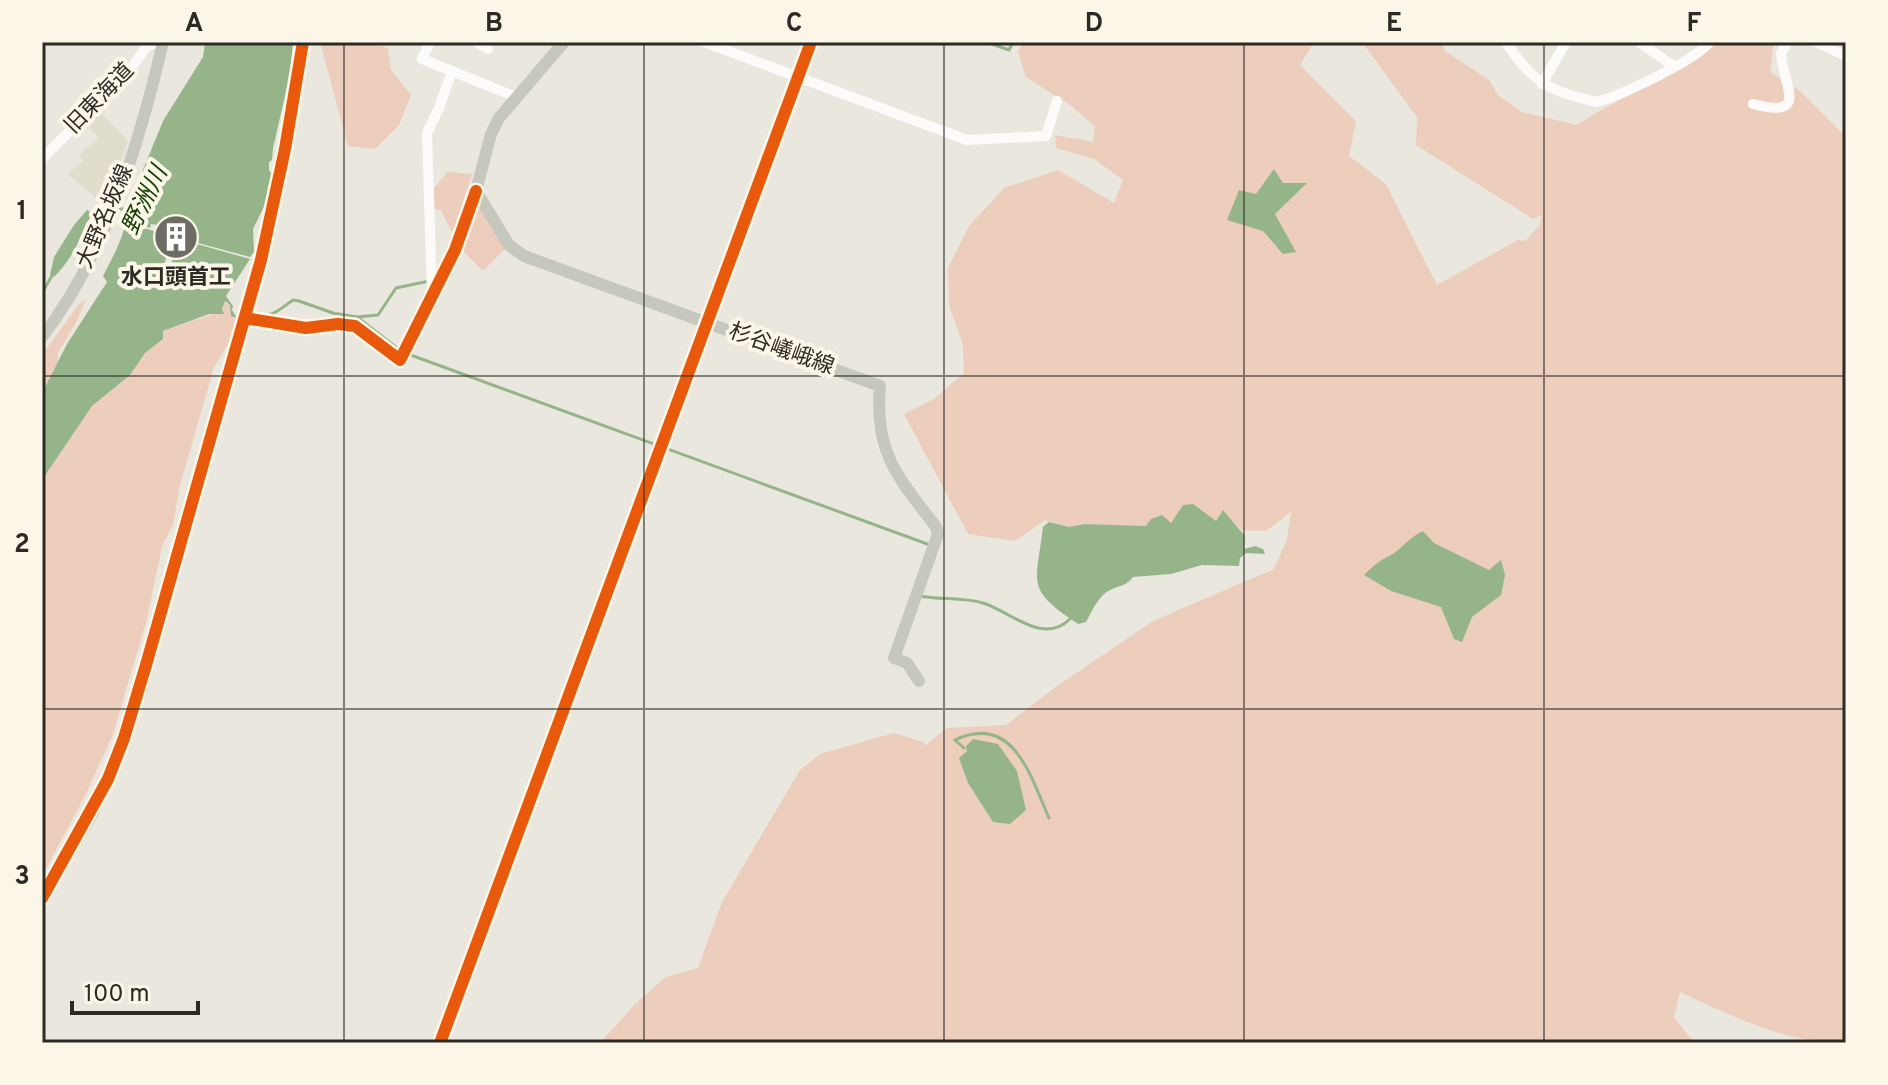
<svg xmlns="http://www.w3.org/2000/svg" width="1888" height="1085" font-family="Overpass,'Noto Sans JP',sans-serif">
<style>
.built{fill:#e1ddcc}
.green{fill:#edcebd}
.water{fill:#96b48a}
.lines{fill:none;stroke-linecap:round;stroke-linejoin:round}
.stream{stroke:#96b48a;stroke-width:3}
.minor{stroke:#fcfbfa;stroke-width:10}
.major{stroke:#c7c8bd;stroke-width:12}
.cycleway-casing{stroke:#fbf6e7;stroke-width:17}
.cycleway{stroke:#e8590c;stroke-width:12}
.grid{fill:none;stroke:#2c2a24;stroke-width:2;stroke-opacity:0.55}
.labels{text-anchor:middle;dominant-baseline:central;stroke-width:8;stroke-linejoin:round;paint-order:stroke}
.street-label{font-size:22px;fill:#2c2a24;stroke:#fbf6e7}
.poi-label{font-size:22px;font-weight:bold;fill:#2c2a24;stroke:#fbf6e7}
.water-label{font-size:24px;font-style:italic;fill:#144004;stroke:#fbf6e7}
.neatline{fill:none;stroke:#2c2a24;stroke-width:3}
.grid-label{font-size:26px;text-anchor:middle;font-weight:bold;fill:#2c2a24}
</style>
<rect width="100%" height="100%" fill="#eae7de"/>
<path class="built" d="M98,110L128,140L114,182L97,199L68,174L83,161L79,155L98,138L86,122Z"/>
<path class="green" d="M320,42H368L388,48L391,70L411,95L399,125L375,149L348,146Z
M1024,42H1314L1300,65L1356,121L1349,156L1386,184L1437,285L1518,240L1525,241L1540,225L1542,215L1533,219L1416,145L1417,117L1362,42H1441L1445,51L1489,80L1498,95L1522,112L1576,125L1719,42H1774L1770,72L1801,92L1846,137V1043C1785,1043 1734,1017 1680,992L1674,1017L1692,1040L1691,1043H600L636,1003L666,977L698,968L722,902L800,770L820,754L894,733L924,742L925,746L947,728L1006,725L1057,686L1153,621L1274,569L1287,539L1291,512L1266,531L1241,530L1223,511L1216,521L1147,526L1085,524L1069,528L1045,520L1015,541L968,534L904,414L934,399L964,373L963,345L949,305L948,268L969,226L1004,188L1058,170L1114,203L1123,180L1094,159L1056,148L1055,135L1093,142L1095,126L1070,105L1026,77L1018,52Z
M448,172L472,174L453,235L441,210L432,209L433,189Z
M477,202L506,248L483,271L460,248Z
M86,299L78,319L58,353V361L42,392V355L79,304Z
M224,301L230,306L231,316L237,318L227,346L214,367L179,489L173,525L162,546L147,619L113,734L86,794L42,876V480L92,406L130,375L145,353L163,339V331L222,311Z"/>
<path class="water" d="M205,42H293L290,74L273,148L272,160L269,162V170L273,176L268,187L271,192L253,229L254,252L250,257L172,236L174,230L168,229L166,232L158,230V225L151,224L150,228L142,225L143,221L136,220L135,224L125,222L127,209L163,121L203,57Z
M1274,169L1283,183H1307L1275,214L1296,252L1283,254L1263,231L1227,220L1239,190L1256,194Z
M87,210L92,213C81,237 73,258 54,277L50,275L54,257L74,225Z
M126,223L171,236L163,271H169L179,239L250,259L226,296L233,306L232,310L237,318L231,316L230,305L225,301L222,309L224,314H209L163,331V339L145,353L130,375L92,406L42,480V393L67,344L107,282L103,276C112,259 121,242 126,223Z
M1193,504L1216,521L1223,510L1245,536L1244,549L1255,546L1263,549L1265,554L1246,553L1240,558L1239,566L1202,565L1171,574L1133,577C1125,587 1120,585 1110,590C1099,595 1092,611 1086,622L1078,624C1025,589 1036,585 1043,527L1049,522L1069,527L1085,524L1146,526L1151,519L1162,515L1171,523L1183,505Z
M1423,531L1434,543L1489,570L1501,560L1505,575L1501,595L1472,617L1462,642L1454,639L1441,607L1391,591L1364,575C1373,566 1380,560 1391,555C1402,549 1409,537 1423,531Z
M973,739L998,744L1017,771L1026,810L1010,824L993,822L968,783L959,758L967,751L966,746Z"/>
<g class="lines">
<path class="stream" d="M986,42L1009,50L1013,42
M120,209H127
M446,257L465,208
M42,293L53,274
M248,312C274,318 273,314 293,300L299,301L333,313L357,317L401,351
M357,317L378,315L396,288L429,281
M408,354L930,545
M920,596C939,600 963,597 983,603C1010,611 1043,646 1070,619
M964,748L955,740C1014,712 1031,778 1049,818
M116,772L145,693L243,342
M42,909L96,816L110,786"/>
<path class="minor" d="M430,42L422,59L516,97
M476,42L488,49
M704,42L967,140L1046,136L1057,101
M1506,42C1531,82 1551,92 1597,102C1620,96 1696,60 1710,42
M1639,42L1675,67
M1816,42L1846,56
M1542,84L1566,42
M1753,104C1811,119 1783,86 1781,54L1787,42
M42,159L130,70L147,46L159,42
M432,296L427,133L439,108L452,71
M245,318L306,328L338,324L355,326L400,360L455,250L476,191
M42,898L108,779L124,738L146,665L261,260L285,149L303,42
M440,1043L811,42"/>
<path class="major" d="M564,42L499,118L491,134L476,191L509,245L524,256L880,386C874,453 898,477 936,527L938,534L894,658L907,663L919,681
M42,337C106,255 140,141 163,42"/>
<g class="cycleway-casing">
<path id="cycleway" d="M245,318L306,328L338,324L355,326L400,360L455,250L476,191
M42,898L108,779L124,738L146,665L261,260L285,149L303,42
M440,1043L811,42"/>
</g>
<use href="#cycleway" class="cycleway"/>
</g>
<path class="grid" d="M344,42V1043M644,42V1043M944,42V1043M1244,42V1043M1544,42V1043M42,376H1846M42,709H1846"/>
<defs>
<g id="building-disc" transform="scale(2.3)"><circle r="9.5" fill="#6e6c65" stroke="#fbf6e7"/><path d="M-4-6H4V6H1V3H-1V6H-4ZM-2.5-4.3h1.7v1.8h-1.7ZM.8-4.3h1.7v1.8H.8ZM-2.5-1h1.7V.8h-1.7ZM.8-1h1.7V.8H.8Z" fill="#fff"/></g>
</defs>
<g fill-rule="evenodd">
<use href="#building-disc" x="176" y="237"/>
</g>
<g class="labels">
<g class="street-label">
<text transform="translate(100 99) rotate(-46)">旧東海道</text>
<text transform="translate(106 217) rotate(-67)">大野名坂線</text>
<text transform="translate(781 350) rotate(20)">杉谷嶬峨線</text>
</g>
<g class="poi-label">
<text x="176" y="278">水口頭首工</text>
</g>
<g class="water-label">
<text transform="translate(146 201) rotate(-64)">野洲川</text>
</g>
</g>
<rect width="1888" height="1085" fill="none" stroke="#fbf6e7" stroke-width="88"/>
<path d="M72 1001v12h126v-12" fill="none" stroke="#2c2a24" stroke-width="4"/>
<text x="84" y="1001" font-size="24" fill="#2c2a24" stroke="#fbf6e7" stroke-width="6" paint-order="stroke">100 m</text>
<rect x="44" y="44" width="1800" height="997" class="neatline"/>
<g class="grid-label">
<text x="194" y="31">A</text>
<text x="494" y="31">B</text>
<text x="794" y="31">C</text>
<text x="1094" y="31">D</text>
<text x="1394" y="31">E</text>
<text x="1694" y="31">F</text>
<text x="22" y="219">1</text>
<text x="22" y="552">2</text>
<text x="22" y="884">3</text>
</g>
</svg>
